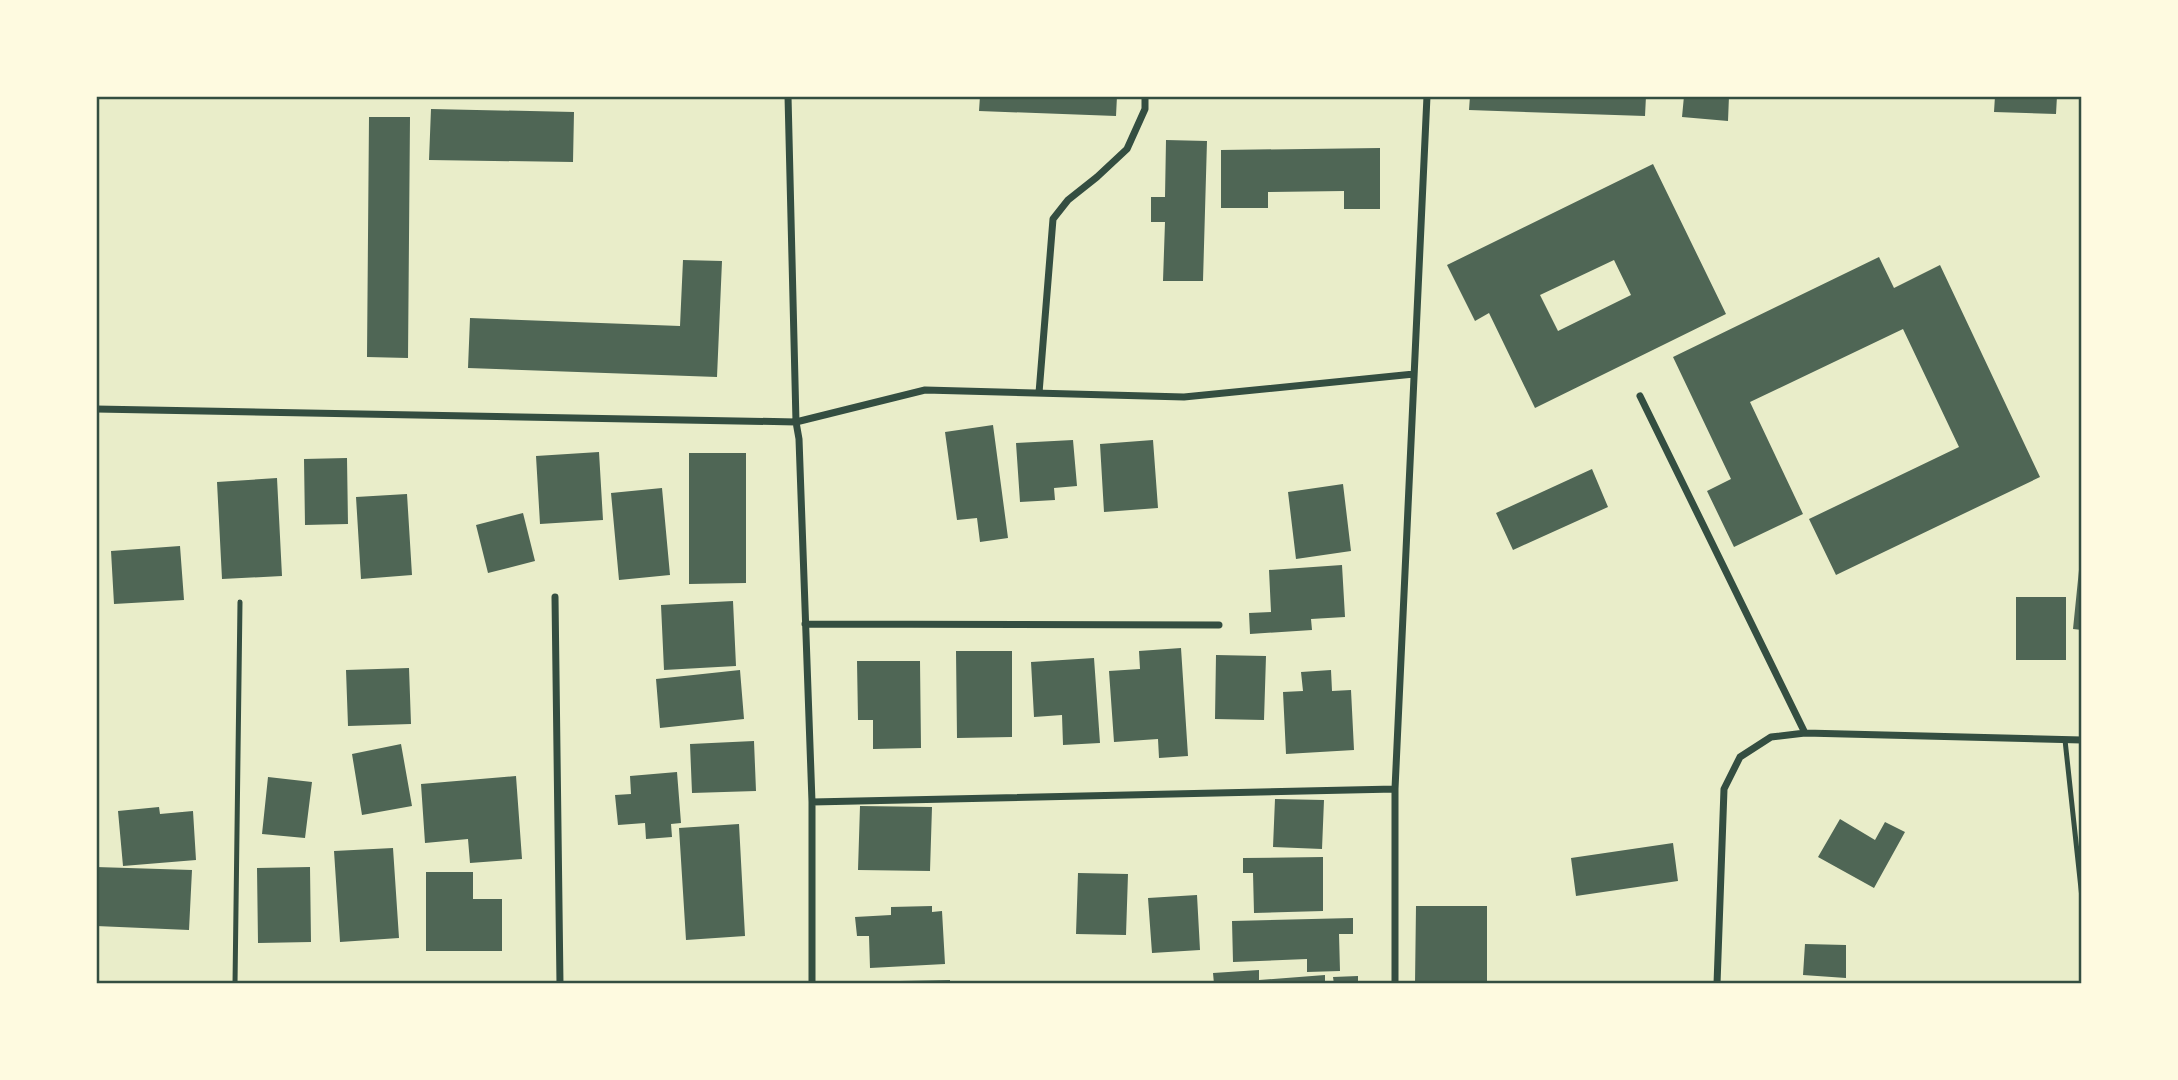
<svg xmlns="http://www.w3.org/2000/svg" width="2178" height="1080" font-family="'IBM Plex Sans',sans-serif">
<style>
.building{fill:#4f6655;fill-rule:evenodd}
.lines{fill:none;stroke-linecap:round;stroke-linejoin:round}
.service{stroke:#344e41;stroke-width:5}
.minor{stroke:#344e41;stroke-width:7}
.neatline{fill:none;stroke:#344e41;stroke-width:2.5}
</style>
<rect width="100%" height="100%" fill="#e9edc9"/>
<path class="building" d="M980,96H1117L1116,116L979,111Z
M1470,96H1646L1645,116L1469,110Z
M1684,96H1729L1728,121L1682,117Z
M1995,96H2057L2056,114L1994,112Z
M431,109L574,112L573,162L429,160Z
M369,117H410L408,358L367,357Z
M1166,140L1207,141L1203,281H1163L1165,222H1151V197H1165Z
M1380,148V209H1344V191L1268,192V208H1221V150Z
M1653,164L1726,314L1535,408L1489,313L1475,321L1447,265ZM1614,260L1631,295L1558,331L1540,295Z
M1879,257L1894,288L1940,265L2040,477L1836,575L1809,519L1959,447L1903,329L1750,402L1803,514L1734,547L1707,491L1731,479L1673,357Z
M683,260L722,261L717,377L468,368L470,318L680,326Z
M993,425L1008,538L980,542L977,518L957,520L945,432Z
M1073,440L1077,486L1054,488L1055,500L1020,502L1016,443Z
M1153,440L1158,508L1104,512L1100,444Z
M599,452L603,520L540,524L536,456Z
M689,453H746V583L689,584Z
M347,458L348,524L305,525L304,459Z
M1592,469L1608,507L1513,550L1496,513Z
M277,478L282,576L222,579L217,482Z
M1343,484L1351,551L1296,559L1288,492Z
M662,488L670,575L619,580L611,493Z
M407,494L412,575L361,579L356,497Z
M523,513L535,561L488,573L476,525Z
M180,546L184,600L114,604L111,551Z
M2080,560H2082V630L2073,629Z
M1342,565L1345,617L1311,619L1312,630L1250,634L1249,613L1271,612L1269,570Z
M2016,597H2066V660H2016Z
M733,601L736,666L664,670L661,605Z
M1181,648L1188,756L1159,758L1158,739L1114,742L1109,671L1140,669L1139,651Z
M956,651H1012V737L957,738Z
M1216,655L1266,656L1264,720L1215,719Z
M1094,658L1100,743L1063,745L1062,715L1034,717L1031,662Z
M857,661H920L921,748L873,749V720H858Z
M409,668L411,724L348,726L346,670Z
M740,670L744,719L660,728L656,679Z
M1331,670L1332,691L1351,690L1354,750L1286,754L1283,692L1303,691L1301,672Z
M754,741L756,791L692,793L690,744Z
M401,744L412,806L362,815L352,754Z
M677,772L681,823L671,824L672,837L646,839L645,823L618,825L615,795L631,794L630,776Z
M516,776L522,859L470,863L468,839L425,843L421,784Z
M268,777L312,782L305,838L262,834Z
M1275,799L1324,800L1322,849L1273,847Z
M860,806L932,807L930,871L858,870Z
M159,807L160,814L193,811L196,860L123,866L118,811Z
M1840,819L1875,840L1885,822L1905,832L1874,888L1818,857Z
M739,824L745,936L686,940L679,828Z
M1673,843L1678,881L1576,896L1571,858Z
M393,848L399,938L340,942L334,851Z
M1323,857V911L1254,913L1253,873H1243V858Z
M96,867L192,870L189,930L96,926Z
M310,867L311,942L258,943L257,868Z
M426,872H473V899H502V951H426Z
M1078,873L1128,874L1126,935L1076,934Z
M1197,895L1200,950L1152,953L1148,898Z
M932,906V912L942,911L945,964L870,968L869,936H857L855,917L891,915V907Z
M1416,906H1487V984H1415Z
M1353,918V934H1339L1340,971L1307,972V959L1233,962L1232,921Z
M1805,944L1846,945V978L1803,975Z
M1259,970V980L1325,975V984H1214L1213,973Z
M1358,976V984H1334L1333,977Z
M950,980V984H900V981Z"/>
<g class="lines">
<path class="service" d="M2065,740L2082,898
M235,984L240,602"/>
<path class="minor" d="M788,96L796,422L799,439L812,802V984
M1039,393L1053,219L1068,200L1097,177L1127,149L1145,109V96
M1640,396L1805,733
M96,409L796,422L925,390L1184,397L1414,374
M555,597L560,984
M805,624L1219,625
M812,802L1395,789
M1395,984V789L1427,96
M1717,984L1724,789L1740,757L1771,737L1805,733L2082,740"/>
</g>
<rect width="2178" height="1080" fill="none" stroke="#fefae0" stroke-width="196"/>
<rect x="98" y="98" width="1982" height="884" class="neatline"/>
</svg>
